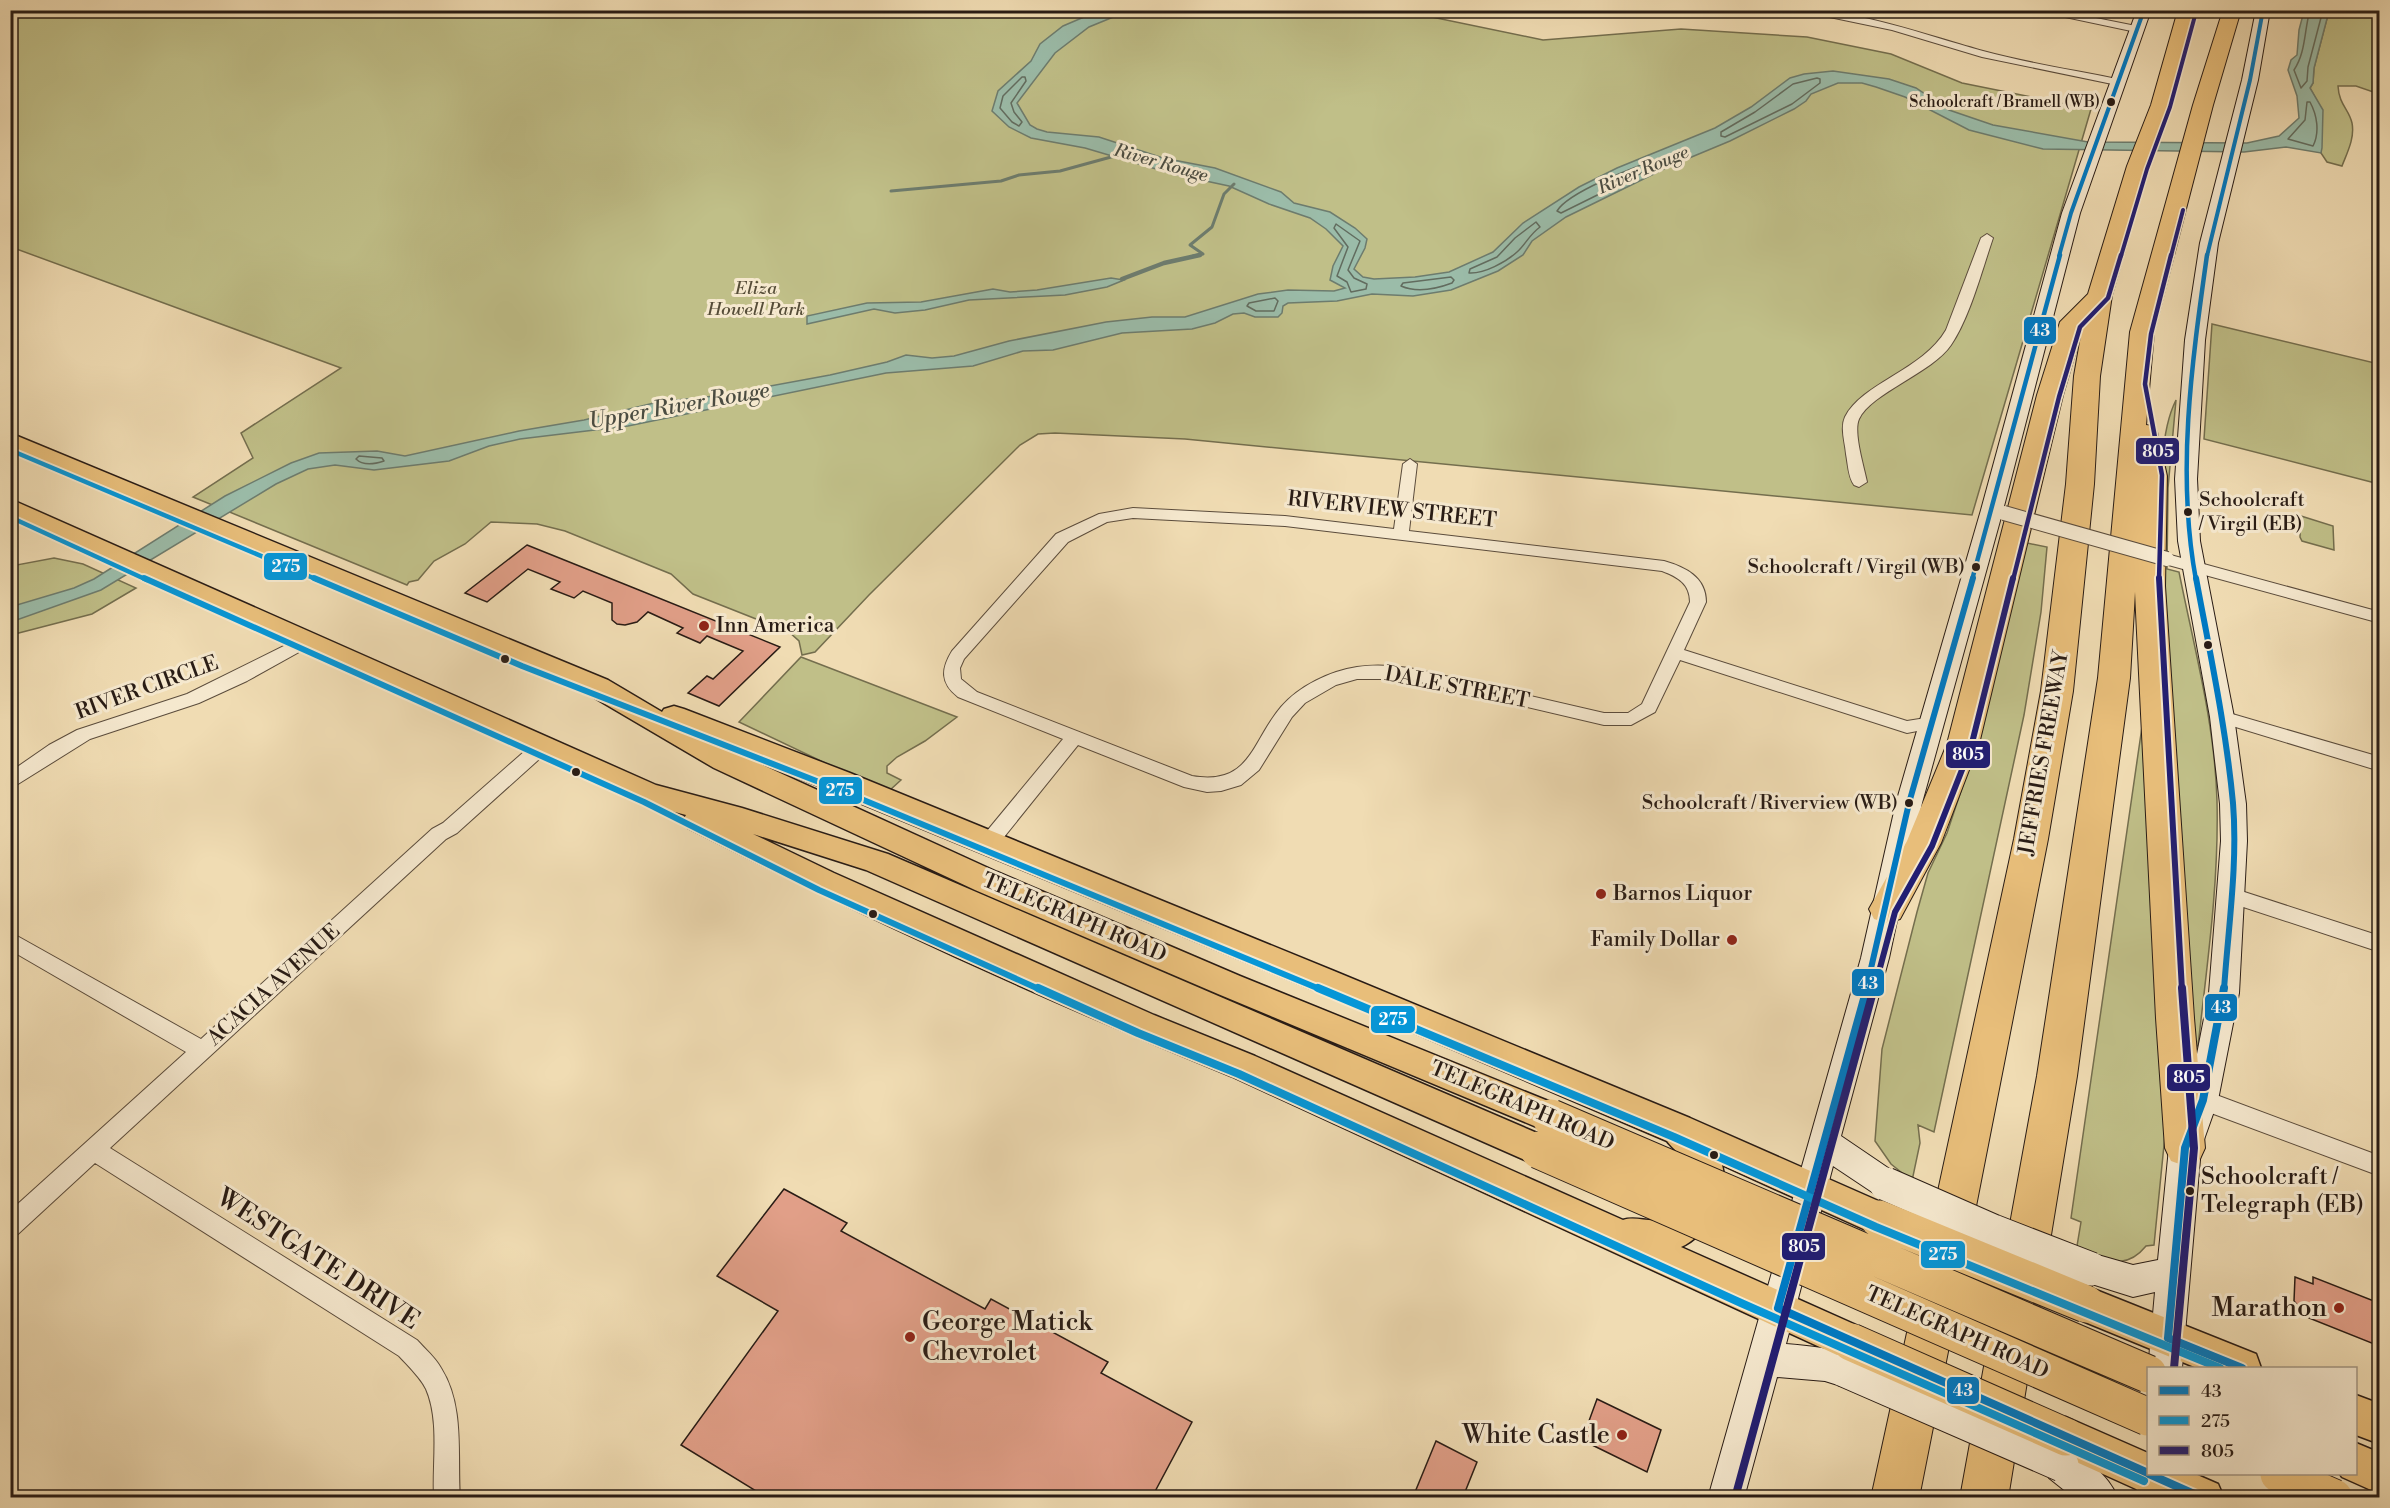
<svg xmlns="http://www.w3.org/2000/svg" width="2390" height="1508" font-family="'Libre Bodoni',serif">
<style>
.green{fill:#c0bf88;stroke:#746e4e;stroke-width:1.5}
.water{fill:#9bbca9;stroke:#6d7c6e;stroke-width:1.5}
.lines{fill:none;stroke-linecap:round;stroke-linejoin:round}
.shore{stroke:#626c5f;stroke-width:1.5}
.stream-far1{stroke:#6d7c6e;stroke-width:3}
.stream{stroke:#6d7c6e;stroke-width:4.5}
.building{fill:#e19f88;stroke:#291c15;stroke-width:1.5}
.street-casing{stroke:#5b4c3c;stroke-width:2}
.secondary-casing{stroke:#291c15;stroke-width:2}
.primary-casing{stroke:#291c15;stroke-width:3}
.highway-casing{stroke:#291c15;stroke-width:2}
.street{fill:#f5e8ce;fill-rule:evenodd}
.secondary{fill:#f5e8ce;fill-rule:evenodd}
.primary{fill:#e8be7a;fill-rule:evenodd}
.highway{fill:#e8be7a;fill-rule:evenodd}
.street-bridge-casing{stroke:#5b4c3c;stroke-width:16;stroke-linecap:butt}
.secondary-bridge-casing{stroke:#291c15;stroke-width:35;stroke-linecap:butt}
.primary-bridge-casing{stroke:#291c15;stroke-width:39;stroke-linecap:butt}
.street-bridge{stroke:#f5e8ce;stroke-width:14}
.secondary-bridge{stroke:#f5e8ce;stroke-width:33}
.primary-bridge{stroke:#e8be7a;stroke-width:37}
.bus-1-far3-casing{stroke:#f5e8ce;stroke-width:7}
.bus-1-far2-casing{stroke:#f5e8ce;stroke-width:8}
.bus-1-far1-casing{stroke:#f5e8ce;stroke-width:10}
.bus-1-casing{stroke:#f5e8ce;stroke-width:12}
.bus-2-far2-casing{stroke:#f5e8ce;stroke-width:8}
.bus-2-far1-casing{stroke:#f5e8ce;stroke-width:10}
.bus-2-casing{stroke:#f5e8ce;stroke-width:12}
.bus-3-far3-casing{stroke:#f5e8ce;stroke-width:7}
.bus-3-far2-casing{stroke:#f5e8ce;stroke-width:8}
.bus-3-far1-casing{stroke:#f5e8ce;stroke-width:10}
.bus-3-casing{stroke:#f5e8ce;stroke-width:12}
.bus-1-far3{stroke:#0079c2;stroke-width:4}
.bus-1-far2{stroke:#0079c2;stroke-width:4.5}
.bus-1-far1{stroke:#0079c2;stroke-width:6}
.bus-1{stroke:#0079c2;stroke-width:8}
.bus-2-far2{stroke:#0696d7;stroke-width:4.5}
.bus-2-far1{stroke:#0696d7;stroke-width:6}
.bus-2{stroke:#0696d7;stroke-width:8}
.bus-3-far3{stroke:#221e72;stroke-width:4}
.bus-3-far2{stroke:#221e72;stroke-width:4.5}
.bus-3-far1{stroke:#221e72;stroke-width:6}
.bus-3{stroke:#221e72;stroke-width:8}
.bus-dot{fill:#291c15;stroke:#f5e8ce;stroke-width:2}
.poi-dot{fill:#8f2418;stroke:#f5e8ce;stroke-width:2}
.labels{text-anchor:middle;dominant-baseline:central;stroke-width:6;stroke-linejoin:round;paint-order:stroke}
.far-bus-label{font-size:16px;fill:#291c15;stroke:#f5e8ce;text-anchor:end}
.far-water-label{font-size:18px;font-style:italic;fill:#4b4c41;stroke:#f5e8ce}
.far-park-label{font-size:18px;font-style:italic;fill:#564d38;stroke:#f5e8ce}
.bus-label{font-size:20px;fill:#291c15;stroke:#f5e8ce;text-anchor:end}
.street-label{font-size:21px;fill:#291c15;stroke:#f5e8ce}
.poi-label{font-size:21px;fill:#291c15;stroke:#f5e8ce;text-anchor:start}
.water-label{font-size:22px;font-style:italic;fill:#4b4c41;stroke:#f5e8ce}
.near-bus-label{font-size:24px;fill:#291c15;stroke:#f5e8ce;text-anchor:start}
.near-street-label{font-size:26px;fill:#291c15;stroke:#f5e8ce}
.near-poi-label{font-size:26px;fill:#291c15;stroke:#f5e8ce;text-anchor:end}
.line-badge{stroke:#f5e8ce;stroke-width:2}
.badge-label{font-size:16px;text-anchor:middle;font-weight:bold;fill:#fff}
</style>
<rect width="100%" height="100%" fill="#f0dcb3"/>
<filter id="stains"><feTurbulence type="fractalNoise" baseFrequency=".00333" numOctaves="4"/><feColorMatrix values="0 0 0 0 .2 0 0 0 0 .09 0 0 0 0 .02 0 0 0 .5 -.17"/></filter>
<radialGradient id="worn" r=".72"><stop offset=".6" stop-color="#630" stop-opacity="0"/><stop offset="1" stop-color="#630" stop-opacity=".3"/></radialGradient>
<path class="green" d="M1398,10L1543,40L1681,29L1807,37L1891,54L1962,83L2091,109L1972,515L1185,439L1055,433L1038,434L1020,445L869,595L815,652L802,655L799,641L789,632L693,594L671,574L565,531L537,524L491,522L465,544L434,561L418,580L409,582L407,585L193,497L253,458L241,433L341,368L11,247L10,11Z
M2329,11H2379V94L2356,86H2338C2339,105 2349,109 2352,123C2355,138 2347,153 2342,166L2327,162L2321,153L2322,110L2310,88L2313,83L2314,68Z
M2212,324L2379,364V484L2204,439Z
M2176,400L2168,488L2167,569L2179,572C2194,647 2215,724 2217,801C2219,883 2207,965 2198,1046L2191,1044C2181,880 2167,717 2164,553C2164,508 2155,442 2176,400Z
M2301,516L2333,526L2334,550L2302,541L2300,537Z
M2027,543L2047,547L2041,612L2024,715L1934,1132L1918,1125L1920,1143L1912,1181L1891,1164L1875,1141L1882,1049L1917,912L1928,873L1947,833L1967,773Z
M54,558L83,564L136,588L92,614L11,635V566Z
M801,657L957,717L925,741L897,757L887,766V773L901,780L890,790H882L739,722Z
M2145,706L2165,1135L2154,1245L2146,1246C2125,1272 2105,1259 2076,1252L2081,1222L2071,1218Z"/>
<path class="water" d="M1098,11H1128L1089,27L1055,53L1017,103L1030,125L1037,129L1047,132L1099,137L1163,158L1215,168L1281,192L1294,203L1330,212L1355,228L1367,239L1365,248L1354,269L1363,277L1374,279L1415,277L1449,272L1493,252L1523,223L1579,187L1617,168L1715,128L1751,107L1790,78L1804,74L1833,71L1889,79L1916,88L1949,110L1993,125L2088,142L2247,143L2279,136L2299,118L2297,96L2288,70L2291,60L2297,55L2299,30L2304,11H2329L2314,68L2313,83L2310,88L2323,110L2322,148L2321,153L2286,147L2244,152L2043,149L1969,130L1905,97L1876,87L1862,83H1838L1811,94L1806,101L1794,109L1730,141L1670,166L1566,217L1532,241L1523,255L1498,271L1451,290L1413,296L1372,294L1337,301L1288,303L1283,306L1282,313L1278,317H1255L1244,313L1233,314L1215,323L1192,329L1122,333L1053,350L1023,351L973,366L886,373L628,426L520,439L489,446L449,461L374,470L335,465L308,469L276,484L101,590L11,622L10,607L74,588L94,579L225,496L291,463L319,453L377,451L405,456L519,431L584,420L658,402L715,396L830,375L887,362L906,355L932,358L954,356L1009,341L1106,322L1152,317H1185L1258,294L1288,290L1334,291L1345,288L1330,280L1333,266L1343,246L1326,229L1310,218L1269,204L1229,186L1173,174L1085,148L1031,138L1009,127L992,111L998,91L1031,61L1040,44L1063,26Z
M1111,278L1124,280L1107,287L1065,295L969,300L925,310L895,313L874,309L807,324V316L867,303L921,302L993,289L1010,292L1037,290Z"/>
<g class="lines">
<path class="shore" d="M2310,10C2304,31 2306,52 2294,70L2301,88L2307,81L2308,67L2323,10
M1022,77H1025L1026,81L1011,103L1014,112L1022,122L1019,126L1012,122L1000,108L1003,96Z
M1817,78L1820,79V83L1792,104L1725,137L1721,136V132L1755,112L1793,84Z
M2307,102H2310C2317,115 2320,132 2313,146L2288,139L2305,120Z
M1662,157L1666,159L1664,162L1561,213L1557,211C1569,191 1638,166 1662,157Z
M1536,222L1540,227C1529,235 1526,244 1517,252C1506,262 1484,274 1469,273L1470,269L1497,257L1515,238Z
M1336,224L1360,241L1348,270L1354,278L1367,284L1366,289L1351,292L1347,282L1337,276L1348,247L1334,228Z
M1451,277L1454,280L1452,283C1436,289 1417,293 1401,286L1403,283Z
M1275,298L1278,301L1274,311H1256L1247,306L1249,303Z
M359,456L382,458L384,461C375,464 363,466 356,459Z"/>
<path class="stream-far1" d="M891,191L1001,181L1019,175L1060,171L1122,154
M1193,256L1203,254L1190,245L1212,227L1224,194L1234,184"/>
<path class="stream" d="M1122,279L1164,263L1200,255"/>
</g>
<path class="building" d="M527,545L634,588L780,647L719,706L688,693L707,676L713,679L743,651L707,636L700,643L677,633L683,628L648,612L637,622L625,625L617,624L612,620V603L583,591L574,598L551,589L560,582L528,569L487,602L465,593Z
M784,1189L847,1223L841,1231L985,1309L991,1299L1108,1362L1101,1373L1192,1422L1152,1497H766L681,1445L778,1311L717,1276Z
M2295,1277L2313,1284V1277L2379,1303V1346L2309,1318V1314L2303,1312L2294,1301Z
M1597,1399L1661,1430L1647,1472L1582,1440Z
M1436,1441L1477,1462L1463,1497H1413Z"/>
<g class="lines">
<g class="street-casing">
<path id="street" d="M1796,10C1861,10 1921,34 1983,51C2027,63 2073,70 2117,79L2122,82L2117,85L1982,57L1892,30Z
M2032,10H2056L2136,26L2141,29L2136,32Z
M1987,234L1993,238C1982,270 1970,317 1951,345C1932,373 1871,393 1859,419C1853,432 1864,467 1867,482L1859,487L1854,485C1848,477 1848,464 1846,454C1845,442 1840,428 1845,417C1862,383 1923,370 1946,330L1981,238Z
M1410,459L1417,464L1409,531L1664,561C1685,567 1706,577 1706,602L1684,650L1907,721L1932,717L1938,719L1941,723L1938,727L1907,733L1680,660L1655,712L1631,725H1604L1407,679H1357L1336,685L1305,703L1292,717L1259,770L1241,785L1221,791L1207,792L1184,787L1078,745L996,847L989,849L982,847L980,842L982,837L1063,739L958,697C940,683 941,669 952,651L1056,534L1099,514L1133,508L1285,516L1394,529L1403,464ZM1133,518L1285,526L1662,571C1678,577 1690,584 1690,602L1642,704L1628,713H1604C1561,703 1518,693 1474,683C1436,674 1397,661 1357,667C1330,671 1299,686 1281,707C1251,742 1251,786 1192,776L977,692L961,679L960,668L964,659L1068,542L1107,522Z
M2167,554L2380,612V623L2161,563L2159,559Z
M304,636L310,638L312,642L310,646L247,681L199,703L90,739L10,789V772L49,745L77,730L187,694Z
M2222,711L2380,757V771L2216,721L2213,717L2216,713Z
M540,741L546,743L549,748L546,753L457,833L446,839L110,1148L417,1340C425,1349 435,1357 441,1368C465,1406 457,1455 460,1498H434C432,1464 440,1421 426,1389C420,1377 409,1367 399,1356L95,1163L18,1234L10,1237V1211L186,1052L10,950V932L201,1039L432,829L443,823L534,743Z
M2232,888L2380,936V952L2225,901L2222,896L2225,891Z
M2203,1090L2380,1156V1176L2195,1107L2192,1100L2195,1093Z"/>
</g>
<g class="secondary-casing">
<path id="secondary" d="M2137,10H2151L2080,213L2003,510L1922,803L1889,958L1841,1136L1897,1174L1902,1184L1897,1194L1886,1199L1875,1194L1833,1166L1786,1344C1811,1346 1833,1348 1856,1358L1861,1370L1856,1382L1844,1387L1825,1381L1777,1377L1744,1498H1708L1861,958L1896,803L1981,510L2062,213Z
M2256,10H2270L2258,80L2218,243L2205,340L2197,479L2200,541L2234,717L2246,804L2247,841L2239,993L2218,1100L2201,1148L2182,1368L2148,1370L2155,1292L2133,1297L2079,1280L2074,1269L2079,1258L2091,1253L2133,1265L2158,1260L2169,1148L2188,1100L2209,993L2221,841L2220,804L2210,717L2178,541L2175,479L2185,340L2200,243L2242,80Z
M2062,1447C2085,1457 2108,1474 2118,1498H2074L2049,1478L2044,1465L2049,1452Z
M2148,1459V1474H2174L2172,1498H2136L2138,1474L2143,1461Z"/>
</g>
<g class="primary-casing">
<path id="primary" d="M10,433L608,680L662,712L664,709L674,706L684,709L850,773L1334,971L1690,1118L1892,1207L1897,1219L1892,1231L1879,1236L1722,1165C1730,1194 1708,1235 1681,1247L1865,1329L1870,1342L1865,1355L1851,1361L1837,1355L1231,1076C1047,1001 865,917 688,828L683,820L686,815L638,802L295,648L10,517V499L656,785L742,808L888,854L1551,1139L1557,1150L1551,1161L1539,1166L1527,1161L866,870L753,834L834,873L1154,1015L1255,1056L1623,1220C1635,1216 1647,1222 1660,1220C1680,1216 1693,1184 1687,1166C1683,1156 1673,1149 1667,1141L1312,989L719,745L997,872L1240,976L1563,1107L1568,1118L1563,1129L1551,1133L1218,994L975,890L714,768L588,694L10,449Z
M2086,1286L2256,1354L2261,1368H2197L2073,1317L2067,1304L2073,1291Z
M2356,1395L2380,1404V1444L2356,1435Z
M2066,1417L2148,1453V1474H2195L2218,1484L2224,1498H2156L2052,1451L2046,1437L2052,1423Z
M2356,1443L2380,1453V1494L2342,1477L2340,1474H2356Z"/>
</g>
<g class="highway-casing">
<path id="highway" d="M2178,10H2196L2171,105L2149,166L2112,295L2100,376L2094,484L2073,691L2048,839L1969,1242L1963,1256L1948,1262L1933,1256L1927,1242L2014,839L2041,691L2066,484L2074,376L2082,330L2063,395L1979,744L1941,843L1900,919L1887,923L1874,919L1869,909L1907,841L1947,744L2037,395L2060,322L2088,294L2127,166L2151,105Z
M2223,10H2241L2213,105L2154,332L2146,425L2153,426L2157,432L2167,476L2165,586L2194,1018L2205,1148L2199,1161L2185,1166L2171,1161L2165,1148L2156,1018L2135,592L2130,678L2077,1076L2008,1498H1960L2037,1076L2098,678L2130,332L2193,105Z
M1937,1275L1952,1281L1959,1296L1919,1498H1871L1915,1296L1922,1281Z"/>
</g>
<use href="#street" class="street"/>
<use href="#secondary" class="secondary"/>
<use href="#primary" class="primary"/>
<use href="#highway" class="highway"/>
<g class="street-bridge-casing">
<path id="street-bridge" d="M2004,513L2167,559"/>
</g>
<g class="secondary-bridge-casing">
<path id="secondary-bridge" d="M1886,1184L1993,1231L2091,1269
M1844,1370L2062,1465"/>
</g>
<g class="primary-bridge-casing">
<path id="primary-bridge" d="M1551,1118L2148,1374
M1539,1150L2148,1417
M1879,1219L2086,1304
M1851,1342L2066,1437
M2279,1474L2334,1498"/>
</g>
<use href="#street-bridge" class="street-bridge"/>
<use href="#secondary-bridge" class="secondary-bridge"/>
<use href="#primary-bridge" class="primary-bridge"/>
<g class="bus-1-far3-casing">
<path id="bus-1-far3" d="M2059,256L2071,213L2144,10
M2207,256L2250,80L2263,10"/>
</g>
<g class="bus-1-far2-casing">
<path id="bus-1-far2" d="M1972,580L2060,255
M2196,580C2176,473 2192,362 2207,255"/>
</g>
<g class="bus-1-far1-casing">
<path id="bus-1-far1" d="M2196,578C2210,653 2226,728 2233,803C2238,864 2228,929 2224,990
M1866,990L1909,803L1973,578"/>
</g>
<g class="bus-1-casing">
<path id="bus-1" d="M1778,1308L1867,988
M1778,1308L2148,1473
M2168,1338L2185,1148L2203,1100L2224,988
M2168,1338L2242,1368
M2149,1474L2203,1498"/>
</g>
<g class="bus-2-far2-casing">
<path id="bus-2-far2" d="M10,450L318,580
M10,517L147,580"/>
</g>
<g class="bus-2-far1-casing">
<path id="bus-2-far1" d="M144,578L644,802L819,890L1041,990
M314,578L522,666L837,789L1322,990"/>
</g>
<g class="bus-2-casing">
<path id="bus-2" d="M1038,988L1138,1033L1239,1074L1741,1303L2144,1481
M1318,988L1674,1137L1876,1227L2220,1368"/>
</g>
<g class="bus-3-far3-casing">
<path id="bus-3-far3" d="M2121,256L2147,169L2170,107L2196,12
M2171,256L2183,210"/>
</g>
<g class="bus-3-far2-casing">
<path id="bus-3-far2" d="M2013,580L2059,397L2080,327L2108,298L2121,255
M2159,580L2162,475L2145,384L2151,334L2171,255"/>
</g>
<g class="bus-3-far1-casing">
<path id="bus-3-far1" d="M2159,578L2182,990
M1874,990L1895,912L1932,846L1971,747L2013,578"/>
</g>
<g class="bus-3-casing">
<path id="bus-3" d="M2174,1368L2194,1148L2182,988
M1735,1498L1874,988"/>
</g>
<use href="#bus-1-far3" class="bus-1-far3"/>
<use href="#bus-1-far2" class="bus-1-far2"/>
<use href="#bus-1-far1" class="bus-1-far1"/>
<use href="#bus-1" class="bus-1"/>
<use href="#bus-2-far2" class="bus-2-far2"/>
<use href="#bus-2-far1" class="bus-2-far1"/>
<use href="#bus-2" class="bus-2"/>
<use href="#bus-3-far3" class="bus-3-far3"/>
<use href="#bus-3-far2" class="bus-3-far2"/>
<use href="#bus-3-far1" class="bus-3-far1"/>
<use href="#bus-3" class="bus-3"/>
</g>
<g class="bus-dot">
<circle cx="2111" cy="102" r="5"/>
<circle cx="2188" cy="512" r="5"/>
<circle cx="1976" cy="567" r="5"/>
<circle cx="2208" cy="645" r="5"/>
<circle cx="505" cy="659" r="5"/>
<circle cx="576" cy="772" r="5"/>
<circle cx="1909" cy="803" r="5"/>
<circle cx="873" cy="914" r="5"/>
<circle cx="1714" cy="1155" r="5"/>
<circle cx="2190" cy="1191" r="5"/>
</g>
<g class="poi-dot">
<circle cx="704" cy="626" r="6"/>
<circle cx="1601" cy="894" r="6"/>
<circle cx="1732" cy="940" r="6"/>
<circle cx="2339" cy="1308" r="6"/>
<circle cx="910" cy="1337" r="6"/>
<circle cx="1622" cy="1435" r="6"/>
</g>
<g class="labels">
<g class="far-bus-label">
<text x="2100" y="102">Schoolcraft / Bramell (WB)</text>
</g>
<g class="far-water-label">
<text transform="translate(1161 163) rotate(16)">River Rouge</text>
<text transform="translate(1643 170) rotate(-23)">River Rouge</text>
</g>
<g class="far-park-label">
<text x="756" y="288">Eliza<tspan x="756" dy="21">Howell Park</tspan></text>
</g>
<g class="bus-label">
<text x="2199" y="500" text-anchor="start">Schoolcraft<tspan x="2199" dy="24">/ Virgil (EB)</tspan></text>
<text x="1965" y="567">Schoolcraft / Virgil (WB)</text>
<text x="1898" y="803">Schoolcraft / Riverview (WB)</text>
</g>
<g class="street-label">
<text transform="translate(1392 510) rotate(6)">RIVERVIEW STREET</text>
<text transform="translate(147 688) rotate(-20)">RIVER CIRCLE</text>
<text transform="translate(1457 688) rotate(11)">DALE STREET</text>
<text transform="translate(2044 753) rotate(-80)">JEFFRIES FREEWAY</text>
<text transform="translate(1074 918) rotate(23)">TELEGRAPH ROAD</text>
<text transform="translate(274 985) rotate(-42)">ACACIA AVENUE</text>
<text transform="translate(1522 1106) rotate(23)">TELEGRAPH ROAD</text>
<text transform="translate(1957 1333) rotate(24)">TELEGRAPH ROAD</text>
</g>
<g class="poi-label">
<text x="716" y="626">Inn America</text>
<text x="1613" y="894">Barnos Liquor</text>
<text x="1720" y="940" text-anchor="end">Family Dollar</text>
</g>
<g class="water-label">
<text transform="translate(679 406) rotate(-10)">Upper River Rouge</text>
</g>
<g class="near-bus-label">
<text x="2201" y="1177">Schoolcraft /<tspan x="2201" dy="28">Telegraph (EB)</tspan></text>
</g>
<g class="near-street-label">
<text transform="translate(318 1259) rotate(33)">WESTGATE DRIVE</text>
</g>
<g class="near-poi-label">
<text x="2327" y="1308">Marathon</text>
<text x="922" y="1322" text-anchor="start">George Matick<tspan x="922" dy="30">Chevrolet</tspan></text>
<text x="1610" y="1435">White Castle</text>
</g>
</g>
<g class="line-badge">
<rect x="2023" y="316" width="34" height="29" rx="6" fill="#0079c2"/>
<rect x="2135" y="437" width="45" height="28" rx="6" fill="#221e72"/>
<rect x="263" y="552" width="45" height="29" rx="6" fill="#0696d7"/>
<rect x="1945" y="740" width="46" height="29" rx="6" fill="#221e72"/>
<rect x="818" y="776" width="45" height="29" rx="6" fill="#0696d7"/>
<rect x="1851" y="968" width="34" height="29" rx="6" fill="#0079c2"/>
<rect x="2204" y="993" width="34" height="29" rx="6" fill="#0079c2"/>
<rect x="1370" y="1005" width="46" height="29" rx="6" fill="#0696d7"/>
<rect x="2166" y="1063" width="45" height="29" rx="6" fill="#221e72"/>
<rect x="1781" y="1232" width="45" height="29" rx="6" fill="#221e72"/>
<rect x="1920" y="1240" width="46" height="29" rx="6" fill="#0696d7"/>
<rect x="1946" y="1376" width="34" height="29" rx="6" fill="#0079c2"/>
</g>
<g class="badge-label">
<text x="2040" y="336">43</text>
<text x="2158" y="457">805</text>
<text x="286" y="572">275</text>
<text x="1968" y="760">805</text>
<text x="840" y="796">275</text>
<text x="1868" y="989">43</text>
<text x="2221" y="1013">43</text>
<text x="1393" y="1025">275</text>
<text x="2189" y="1083">805</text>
<text x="1804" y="1252">805</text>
<text x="1943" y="1260">275</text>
<text x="1963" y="1396">43</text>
</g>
<rect width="2390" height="1508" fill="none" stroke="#f0dcb3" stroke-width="36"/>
<rect x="12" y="12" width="2366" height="1484" fill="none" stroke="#291c15" stroke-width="3"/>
<rect x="18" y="18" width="2354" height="1472" fill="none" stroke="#291c15" stroke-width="1.5"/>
<rect x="2147" y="1367" width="210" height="108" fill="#f5e8ce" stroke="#a39684" stroke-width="1.5"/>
<rect x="2159" y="1386" width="30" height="9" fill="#0079c2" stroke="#a39684" stroke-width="1.5"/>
<text x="2201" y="1397" font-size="18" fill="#291c15">43</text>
<rect x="2159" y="1416" width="30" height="9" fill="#0696d7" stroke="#a39684" stroke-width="1.5"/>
<text x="2201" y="1427" font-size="18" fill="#291c15">275</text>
<rect x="2159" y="1446" width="30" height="9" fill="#221e72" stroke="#a39684" stroke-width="1.5"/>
<text x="2201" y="1457" font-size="18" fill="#291c15">805</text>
<rect width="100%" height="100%" filter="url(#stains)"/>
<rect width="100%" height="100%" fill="url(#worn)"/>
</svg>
